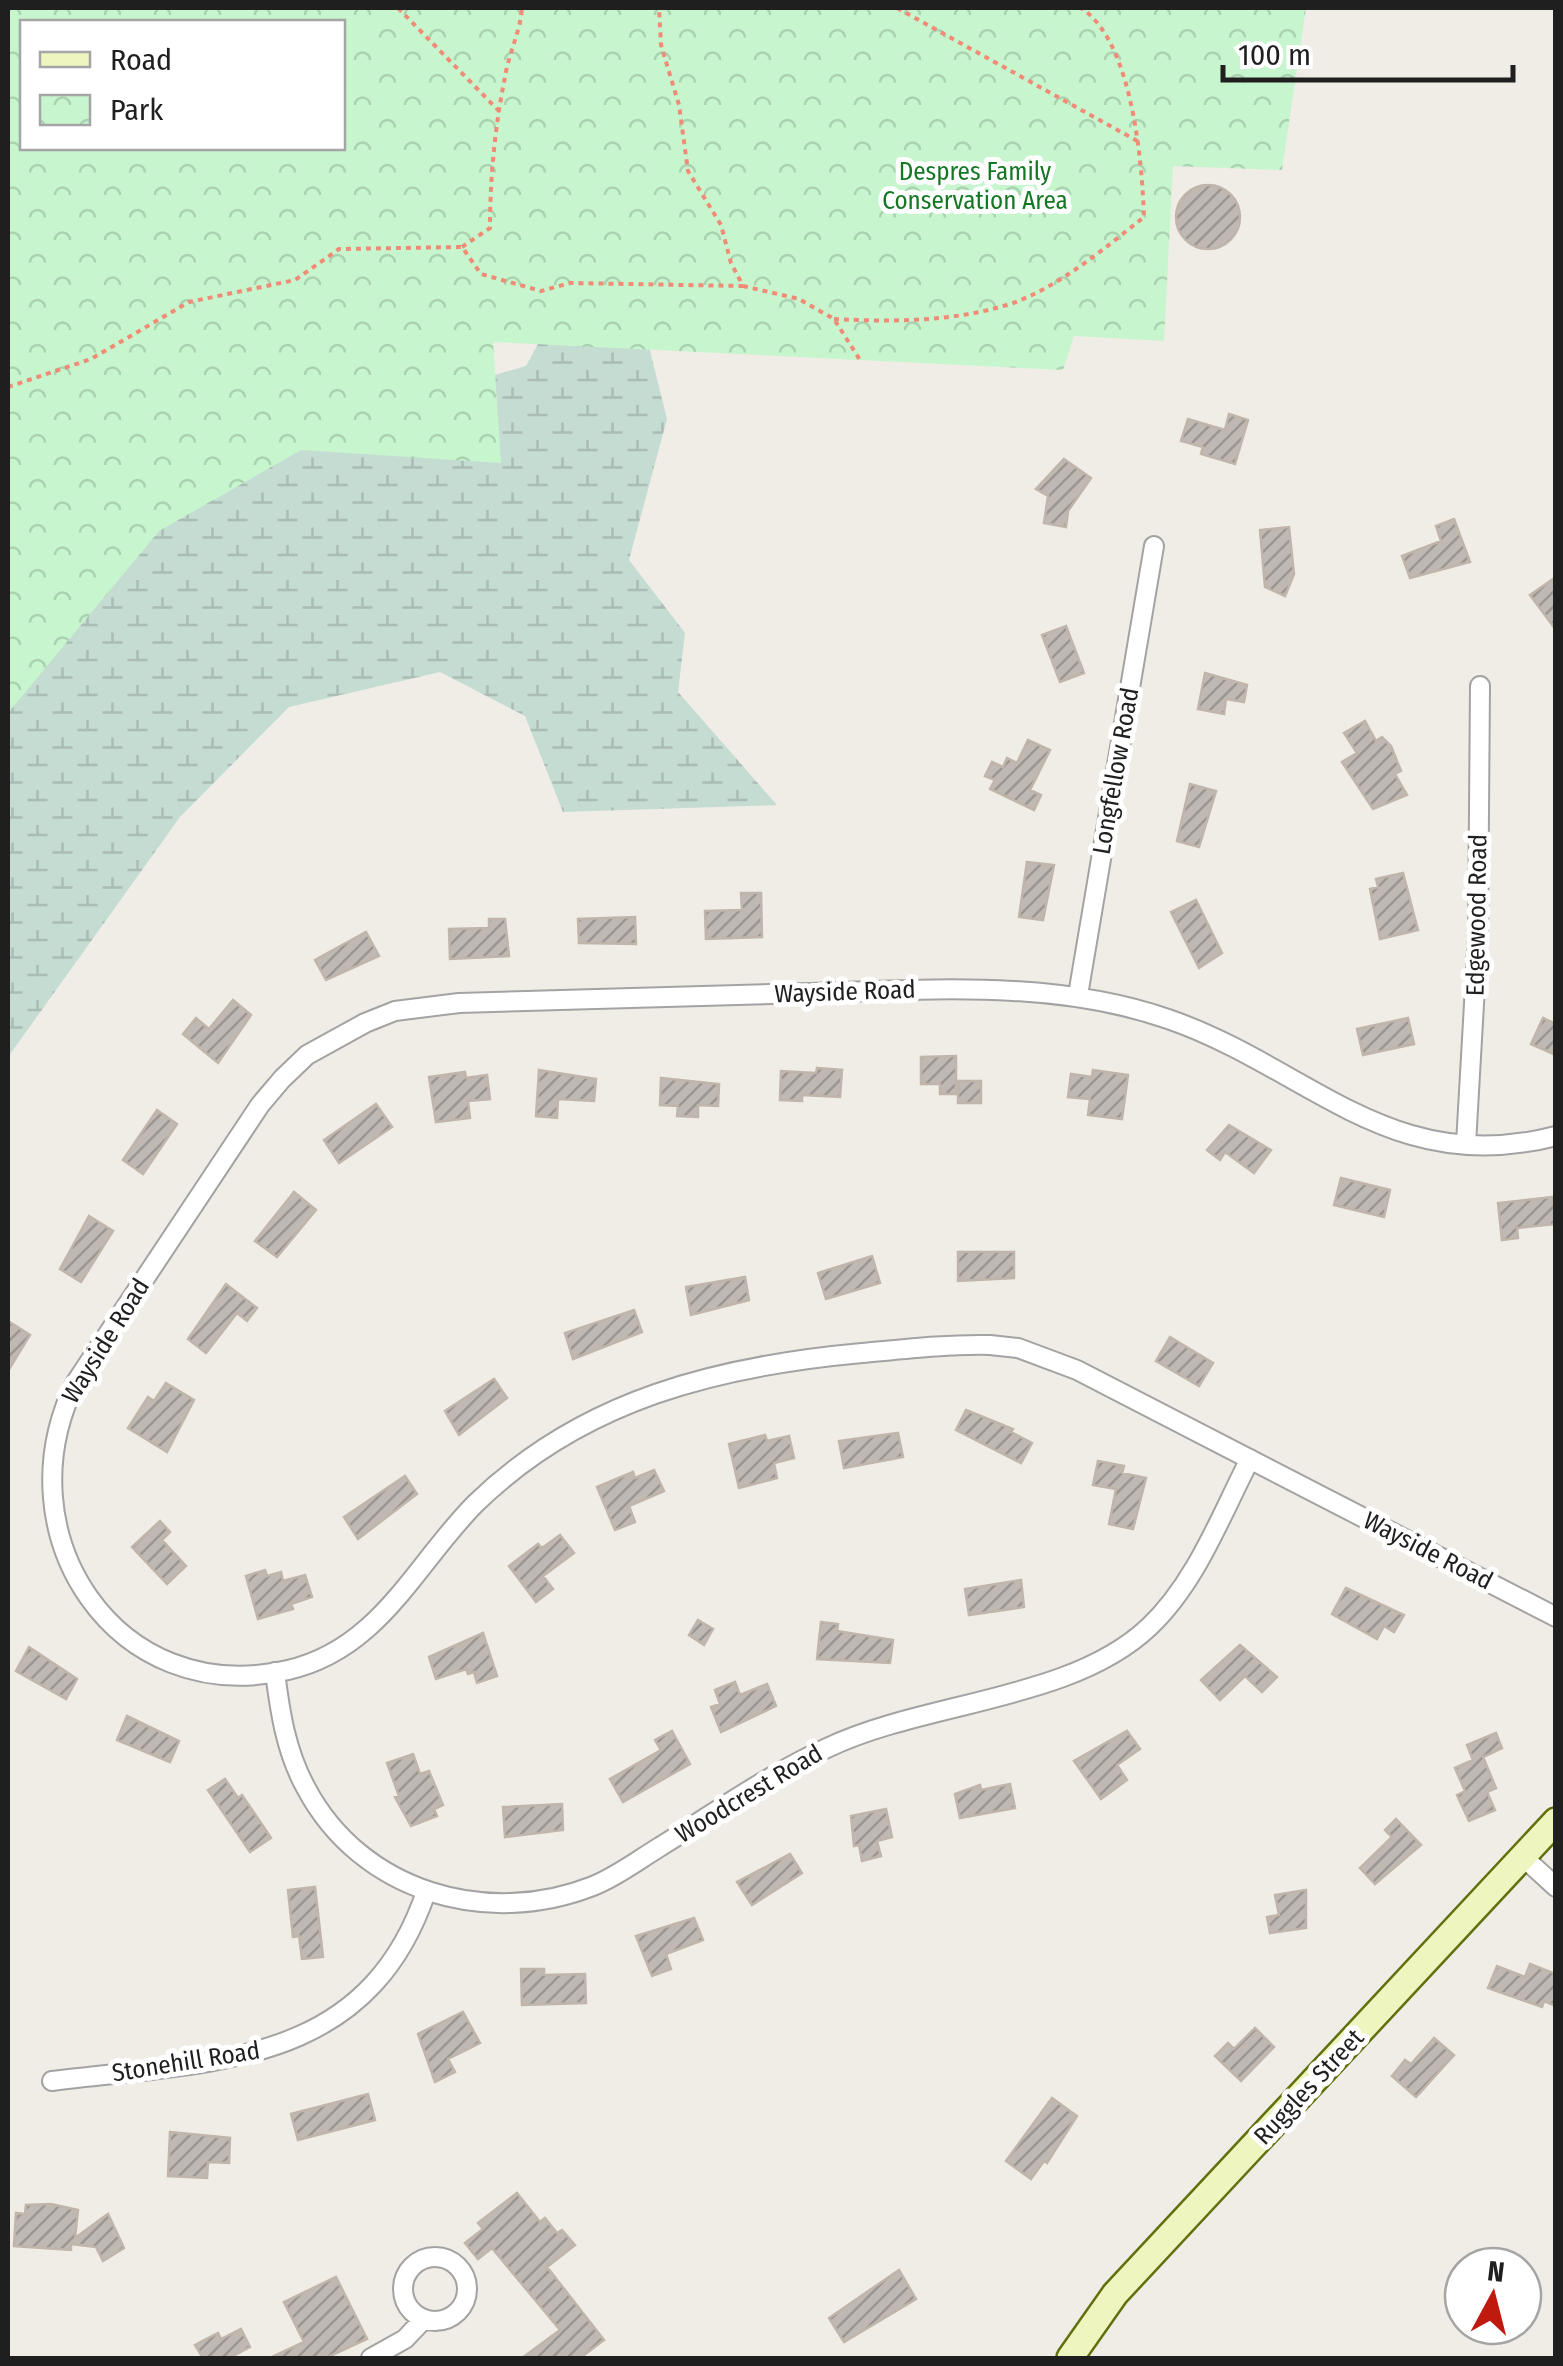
<svg xmlns="http://www.w3.org/2000/svg" width="1563" height="2366" font-family="'Fira Sans Condensed',sans-serif">
<style>
.wetland{fill:url(#wetland-marsh)}
.park{fill:url(#park-crowns);fill-rule:evenodd}
.building{fill:url(#building-hatch);stroke:#c0b5aa;stroke-width:2.5}
.lines{fill:none;stroke-linecap:round;stroke-linejoin:round}
.street-casing{stroke:#a3a3a3;stroke-width:22}
.secondary-casing{stroke:#5f700d;stroke-width:30}
.path{stroke:#f08b77;stroke-width:4;stroke-dasharray:5 5;stroke-linecap:butt}
.street{stroke:#fff;stroke-width:18}
.secondary{stroke:#eff5bf;stroke-width:25}
.labels{text-anchor:middle;dominant-baseline:central;stroke-width:10;stroke-linejoin:round;paint-order:stroke}
.park-label{font-size:25px;fill:#147723;stroke:#fff}
.street-label{font-size:25px;fill:#1f1f1f;stroke:#fff}
</style>
<defs>
<pattern id="wetland-marsh" width="20" height="14" patternUnits="userSpaceOnUse" patternTransform="scale(2.5)"><rect width="20" height="14" fill="#c5dcd3"/><path d="M1 5h8M5 5V1M11 12h8M15 12V8" fill="none" stroke="#a9bcb5"/></pattern>
<pattern id="park-crowns" width="20" height="18" patternUnits="userSpaceOnUse" patternTransform="scale(2.5)"><rect width="20" height="18" fill="#c7f6ce"/><path d="M2 6a3 3 0 1 1 6 0M12 15a3 3 0 1 1 6 0" fill="none" stroke="#aad2b0"/></pattern>
<pattern id="building-hatch" width="6" height="6" patternUnits="userSpaceOnUse" patternTransform="scale(2.5)"><rect width="6" height="6" fill="#c0b9b3"/><path d="M-1 1l2-2M0 6l6-6M5 7l2-2" fill="none" stroke="#9b9691"/></pattern>
</defs>
<rect width="100%" height="100%" fill="#efede6"/>
<path class="wetland" d="M561,302L642,319L667,419L629,560L685,633L678,692L777,805L563,812L525,716L440,672L289,707L180,817L8,1057V514L526,366Z"/>
<path class="park" d="M8,8H1306L1282,170L1173,166L1164,341L1074,336L1063,370L493,342L501,463L301,450L159,531L8,713ZM22,22H342V148H22Z"/>
<path class="building" d="M1176 217a32 32 0 1 1 64 0a32 32 0 1 1-64 0Z
M1229,414L1248,420L1235,464L1201,454L1203,447L1181,441L1188,419L1225,430Z
M1064,459L1091,478L1068,511L1066,527L1044,523L1048,496L1036,489Z
M1454,519L1470,562L1410,578L1402,556L1441,541L1436,526Z
M1289,527L1294,574L1285,596L1265,587L1260,530Z
M1556,577V630L1530,595Z
M1066,626L1084,673L1060,682L1042,635Z
M1205,673L1247,685L1244,702L1226,699L1224,714L1198,709Z
M1365,721L1376,741L1382,737L1391,746L1401,771L1395,774L1407,795L1373,809L1342,762L1357,753L1344,733Z
M1028,740L1050,750L1030,790L1041,795L1034,810L990,789L995,780L985,776L992,762L1003,767L1007,758L1017,763Z
M1190,784L1216,791L1199,847L1177,841Z
M1027,862L1054,865L1043,920L1019,917Z
M1403,873L1418,930L1380,939L1370,889L1378,887L1376,879Z
M741,893H761L762,937L706,939L705,911L742,910Z
M1196,900L1222,953L1199,968L1171,912Z
M635,917L636,944L579,943L578,919Z
M489,919H505L509,956L450,959L449,929L489,928Z
M366,932L379,956L326,980L315,960Z
M233,1000L251,1015L218,1063L183,1034L196,1018L209,1029Z
M1408,1018L1414,1044L1363,1055L1357,1029Z
M1543,1018L1556,1024V1055L1531,1044Z
M956,1056V1094H940V1084H921V1057Z
M817,1068L842,1070L840,1097L802,1095V1101L780,1100L781,1071L816,1073Z
M539,1070L596,1079L594,1101L558,1099L557,1118L536,1116Z
M1093,1070L1128,1075L1122,1119L1088,1115L1090,1099L1068,1097L1071,1074L1092,1077Z
M465,1072L466,1078L487,1075L490,1099L468,1101L470,1118L436,1122L429,1077Z
M661,1078L719,1084L718,1106L698,1105V1117L677,1116L678,1106L660,1105Z
M958,1081H981V1103H958Z
M376,1104L392,1127L339,1163L324,1140Z
M157,1110L177,1124L143,1174L123,1160Z
M1229,1125L1271,1150L1254,1173L1225,1152L1220,1160L1207,1150Z
M1341,1178L1390,1190L1384,1217L1334,1205Z
M294,1192L316,1210L277,1257L255,1241Z
M1553,1197L1556,1224L1517,1228L1518,1238L1502,1240L1498,1203Z
M89,1216L113,1231L81,1282L60,1269Z
M958,1252H1014V1278L958,1281Z
M872,1256L880,1283L826,1299L818,1273Z
M745,1277L749,1300L691,1315L686,1287Z
M226,1284L257,1308L247,1321L237,1313L206,1353L188,1339Z
M634,1310L642,1332L573,1359L565,1333Z
M8,1321L30,1335L8,1371Z
M1170,1337L1213,1363L1199,1386L1156,1361Z
M494,1379L507,1398L459,1435L445,1411Z
M166,1383L194,1400L167,1452L128,1428L148,1397L154,1401Z
M966,1410L1013,1429L1011,1432L1032,1443L1021,1463L956,1430Z
M898,1433L903,1457L844,1468L839,1441Z
M765,1435L767,1441L789,1436L794,1458L774,1463L777,1478L739,1488L729,1444Z
M1098,1461L1124,1466L1122,1473L1146,1478L1133,1529L1109,1524L1116,1489L1093,1485Z
M654,1470L664,1491L629,1506L635,1522L615,1530L597,1487L633,1472L635,1478Z
M405,1476L417,1494L358,1539L344,1517Z
M160,1521L170,1532L162,1540L186,1566L167,1584L132,1547Z
M560,1535L574,1553L543,1576L553,1589L536,1602L509,1566L538,1544L542,1548Z
M265,1570L267,1576L281,1572L283,1581L305,1575L312,1597L291,1604L293,1609L258,1619L246,1576Z
M1021,1580L1024,1607L969,1615L965,1589Z
M1346,1588L1404,1615L1394,1632L1384,1626L1377,1639L1332,1614Z
M698,1620L713,1629L704,1645L689,1635Z
M821,1622L838,1624L837,1631L893,1640L890,1663L817,1659Z
M483,1633L497,1676L477,1683L474,1672L468,1674L466,1669L436,1679L429,1657Z
M1240,1645L1277,1677L1262,1692L1245,1676L1220,1700L1201,1680Z
M29,1647L77,1679L66,1699L16,1671Z
M735,1682L740,1695L767,1684L776,1706L721,1732L711,1707L720,1704L715,1690Z
M127,1716L179,1741L170,1762L117,1740Z
M672,1731L690,1764L623,1802L610,1779L661,1750L655,1740Z
M1127,1731L1140,1749L1117,1765L1127,1780L1101,1799L1074,1761Z
M1496,1733L1502,1748L1483,1757L1496,1788L1487,1792L1495,1810L1469,1821L1457,1795L1465,1791L1455,1768L1473,1760L1467,1745Z
M413,1754L420,1774L429,1771L443,1805L434,1809L437,1816L411,1826L395,1797L399,1796L387,1763Z
M225,1779L238,1798L242,1795L271,1838L250,1852L208,1790Z
M1010,1784L1015,1808L960,1818L955,1794L980,1785L981,1790Z
M562,1804L563,1830L505,1837L503,1807Z
M886,1809L892,1837L877,1841L881,1856L862,1861L859,1845L854,1846L851,1816Z
M1396,1819L1421,1845L1375,1884L1360,1868L1392,1837L1385,1830Z
M790,1854L802,1873L752,1905L737,1882Z
M315,1887L323,1957L302,1959L299,1936L293,1937L288,1890Z
M1306,1890V1928L1270,1933L1267,1917L1279,1915L1275,1895Z
M694,1918L703,1940L666,1954L671,1969L652,1976L636,1936Z
M1530,1964L1556,1974V2006L1544,2001L1542,2007L1488,1988L1497,1966L1525,1977Z
M521,1969H544V1975L585,1974L586,2003L522,2005Z
M463,2012L480,2043L448,2059L455,2072L435,2082L418,2034Z
M1255,2028L1274,2047L1241,2081L1215,2056L1228,2043L1234,2049Z
M1434,2038L1454,2055L1416,2097L1392,2076L1405,2060L1411,2064Z
M368,2094L375,2120L298,2140L291,2114Z
M1052,2098L1077,2116L1047,2163L1044,2161L1031,2179L1006,2161Z
M170,2132L230,2138L229,2163L208,2162L207,2178L168,2176Z
M517,2193L540,2222L545,2218L557,2233L562,2230L575,2245L547,2267L604,2340L580,2358H522L560,2330L492,2248L478,2259L465,2243L483,2229L478,2223Z
M51,2204L78,2210L75,2238L108,2214L124,2248L103,2261L96,2247L71,2244V2250L14,2246L16,2213L25,2214L26,2205Z
M899,2270L916,2299L844,2342L829,2318Z
M336,2277L367,2339L326,2358H270L304,2342L284,2302Z
M241,2329L250,2347L229,2358H203L195,2345L218,2333L221,2339Z"/>
<g class="lines">
<g class="street-casing">
<path id="street" d="M1078,995L1154,546
M1556,1136C1390,1179 1308,1067 1168,1019C1052,979 927,990 807,993C691,997 575,1000 459,1003L395,1011L365,1023L307,1055L282,1079L260,1105L76,1382C0,1533 116,1710 288,1670C380,1649 415,1564 476,1503C583,1399 719,1366 862,1353C905,1349 948,1344 990,1345L1018,1348L1077,1370L1556,1617
M1466,1144L1478,934L1480,686
M275,1672C280,1712 286,1752 306,1788C361,1892 487,1928 593,1886C616,1877 637,1861 658,1848C713,1814 768,1775 827,1748C925,1701 1071,1701 1149,1627C1196,1583 1221,1515 1250,1459
M1523,1857L1556,1887
M52,2081C208,2061 366,2069 426,1892
M403 2289a32 32 0 1 1 64 0a32 32 0 1 1-64 0Z
M371,2358L405,2339L424,2319"/>
</g>
<g class="secondary-casing">
<path id="secondary" d="M1070,2358L1115,2294L1556,1821"/>
</g>
<path class="path" d="M398,8L502,114
M897,8L1141,143
M462,247L490,228C490,178 495,126 505,77C509,52 520,33 522,8
M743,286L799,299L834,319L860,360
M834,319C893,322 956,322 1013,303C1060,286 1105,248 1144,217C1142,160 1132,41 1081,8
M8,387L91,359L189,302L295,280L339,249L462,247L481,274L541,291L570,283L743,286L731,263L721,225L688,171L679,105L661,45L659,8"/>
<use href="#street" class="street"/>
<use href="#secondary" class="secondary"/>
</g>
<g class="labels">
<g class="park-label">
<text x="975" y="172">Despres Family<tspan x="975" dy="29">Conservation Area</tspan></text>
</g>
<g class="street-label">
<text transform="translate(1116 771) rotate(-80)">Longfellow Road</text>
<text transform="translate(1477 915) rotate(-89)">Edgewood Road</text>
<text transform="translate(845 992) rotate(-2)">Wayside Road</text>
<text transform="translate(106 1341) rotate(-58)">Wayside Road</text>
<text transform="translate(1428 1551) rotate(27)">Wayside Road</text>
<text transform="translate(749 1794) rotate(-31)">Woodcrest Road</text>
<text transform="translate(186 2062) rotate(-9)">Stonehill Road</text>
<text transform="translate(1309 2087) rotate(-47)">Ruggles Street</text>
</g>
</g>
<rect width="1563" height="2366" fill="none" stroke="#1f1f1f" stroke-width="20"/>
<rect x="20" y="20" width="325" height="130" fill="#ffffff" stroke="#a5a5a5" stroke-width="2.5"/>
<rect x="40" y="52" width="50" height="15" fill="#eff5bf" stroke="#a5a5a5" stroke-width="2.5"/>
<text x="110" y="70" font-size="30" fill="#1f1f1f">Road</text>
<rect x="40" y="95" width="50" height="30" fill="url(#park-crowns)" stroke="#a5a5a5" stroke-width="2.5"/>
<text x="110" y="120" font-size="30" fill="#1f1f1f">Park</text>
<g transform="translate(1493 2296) rotate(7)"><circle r="48" fill="#ffffff" stroke="#a5a5a5" stroke-width="2.5"/>
<path d="M0-8L18 38L0 25L-18 38Z" fill="#c01a0f"/>
<text y="-15" font-size="28" font-weight="bold" text-anchor="middle" fill="#1f1f1f">N</text>
</g>
<path d="M1223 65v15h290v-15" fill="none" stroke="#1f1f1f" stroke-width="5"/>
<text x="1238" y="65" font-size="30" fill="#1f1f1f" stroke="#ffffff" stroke-width="8" paint-order="stroke">100 m</text>
</svg>
